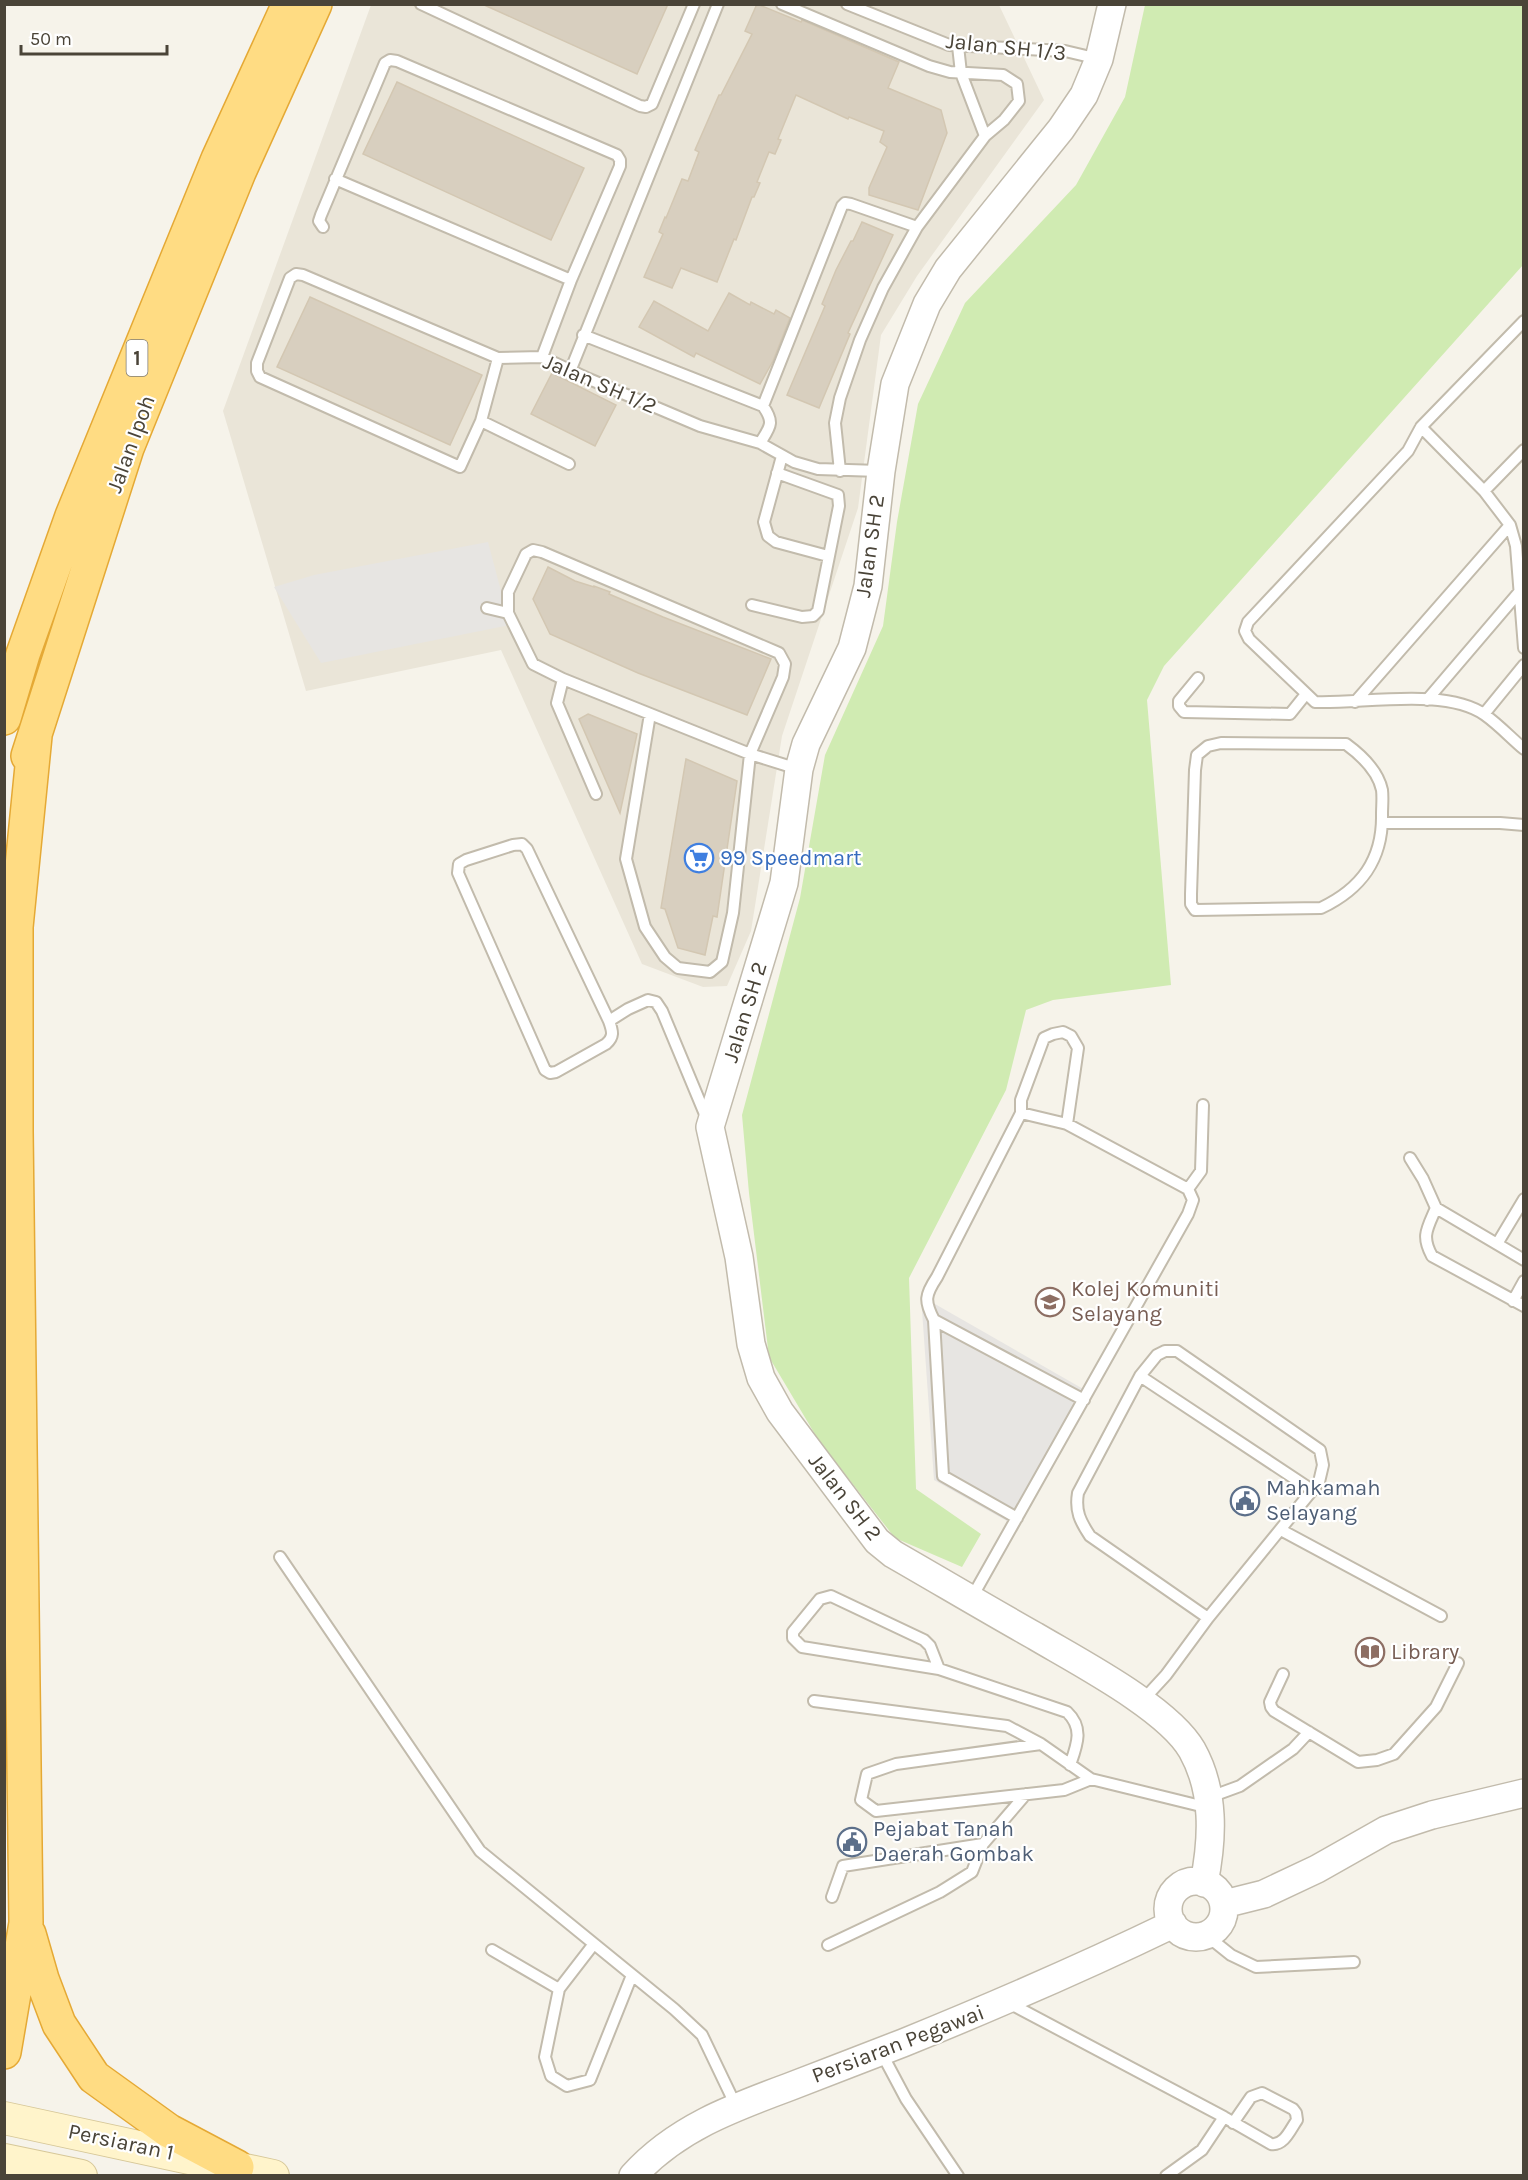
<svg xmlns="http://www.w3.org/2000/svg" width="1528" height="2180" font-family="Karla,sans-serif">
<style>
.residential{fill:#eae5d8}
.green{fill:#d0ebb2}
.parking{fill:#e7e5e2}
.building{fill:#d8cfbf;stroke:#d3c7b2;stroke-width:1.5}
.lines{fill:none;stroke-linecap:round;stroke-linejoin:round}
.service-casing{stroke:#c2bbac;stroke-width:14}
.tertiary-casing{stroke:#c2bbac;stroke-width:30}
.secondary-casing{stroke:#d7c899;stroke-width:34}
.trunk-casing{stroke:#e5a935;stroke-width:36}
.service{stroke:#fff;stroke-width:10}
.tertiary{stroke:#fff;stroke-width:27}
.secondary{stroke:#fff4cb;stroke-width:32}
.trunk{stroke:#ffdc83;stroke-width:33}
.labels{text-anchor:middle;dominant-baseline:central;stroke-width:4.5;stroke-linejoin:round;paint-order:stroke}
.shield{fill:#fff;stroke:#807c74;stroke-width:1.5}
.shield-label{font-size:21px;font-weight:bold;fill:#4a4438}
.street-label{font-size:22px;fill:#4a4438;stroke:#fff}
.shop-label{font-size:22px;fill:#366cbe;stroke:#fff;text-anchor:start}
.education-label{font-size:22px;fill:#785e54;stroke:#fff;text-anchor:start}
.service-label{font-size:22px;fill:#4e5e75;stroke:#fff;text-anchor:start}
</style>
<rect width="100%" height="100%" fill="#f6f3ea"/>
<path class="residential" d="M371,5H999L1044,100L917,276L881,335L858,508L782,736L751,931L727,986L703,987L642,964L501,650L306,691L223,411Z"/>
<path class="green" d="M1145,5H1523V265L1164,666L1147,700L1171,985L1053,1000L1026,1010L1006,1090L909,1278L916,1489L981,1534L962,1567L895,1538L819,1441L769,1357L749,1193L742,1115L800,898L825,755L883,626L897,522L918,404L965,303L1076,185L1125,97Z"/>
<path class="parking" d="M488,542L510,625L321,663L274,587L314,575Z
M921,1296L1085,1390L1014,1525L934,1480Z"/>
<path class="building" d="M482,4H668L637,74Z
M757,4L801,22L802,20L899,62L888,88L941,110L947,133L918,210L869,195V188L887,147L880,142L884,131L849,117L848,119L796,95L778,139L781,140L775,154L769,152L757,182L760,183L754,197H752L736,240L734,239L717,282L681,268L672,288L644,277L663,234L659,232L665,217L666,218L682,179L688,181L699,152L695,150L719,95H721L752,34L745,31Z
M397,82L584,168L551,240L363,154Z
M862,222L893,235L848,333L850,334L819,408L787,395L825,306L822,304L836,270L851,241H853Z
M729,293L750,305L751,302L774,314L776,310L790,318L773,361L760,384L696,353L694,357L639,327L654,301L708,331Z
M310,297L482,375L450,445L277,367Z
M552,373L616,405L595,446L531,414Z
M548,567L575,581L594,587V586L610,592L609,594L663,617L771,659L747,715L638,673L550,634L533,599Z
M588,714L637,734L620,813L579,719Z
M686,759L737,781L717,917L713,916L705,955L678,948L665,909L661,908Z"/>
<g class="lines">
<g class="service-casing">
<path id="service" d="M421,4L640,106L646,107L652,104L694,4
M782,4L929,66L950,72L1003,75L1017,84L1019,101L1004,120L985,136L917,227L883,288L860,340L840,398L835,423L840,471
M847,4L949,45L1065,51L1099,59
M958,46L961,73L985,136
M335,179L571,280
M323,227L319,221L321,215L385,63L390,60L397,61L617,155L620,160V166L571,280L542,357
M1524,321L1421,427L1408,451L1248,622L1245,631L1249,639L1315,702C1362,704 1446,687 1485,715C1499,725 1511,738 1524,749
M583,335L763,406C775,423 770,427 760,443
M498,358L481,421L460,467L260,377L257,371V363L290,278L296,274L303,275L498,358L542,357L589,379L700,426L760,443L794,462L818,469L879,471
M571,369L718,4
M763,406L842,206L845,203L851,204L917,227
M481,421L569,464
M1421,427L1484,491L1510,525L1516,546L1524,648
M782,456L764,522L768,536L776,542L828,556
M1484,491L1524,450
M752,605L802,617L813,616L818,611L839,506L838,495L777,473
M487,608L508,613
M1198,678L1179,701V706L1184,712L1290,714L1306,694
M563,679L557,703L596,794
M1427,700L1520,591
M1355,702L1510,525
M650,714L626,859L645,927L665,957L678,968L710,972L722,962L733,913L750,754L783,677L785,664L779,653L542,552L533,550L526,554L508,592V613L533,664L563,679L750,754L798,769
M1484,714L1524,665
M1221,743L1346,744C1361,755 1378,771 1382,790C1383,798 1382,806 1382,814C1383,860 1361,889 1321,908L1195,910L1191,904V894L1195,770L1197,755L1208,746Z
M1383,823H1500L1524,825
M609,1021L527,849L522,844L513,845L466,860L459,864L458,873L545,1070L550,1073L556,1072L606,1044C614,1037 613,1032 609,1021L628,1009L648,1000L656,1002L662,1011L707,1119
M1410,1158L1423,1179L1436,1208L1524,1260
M1188,1189L1201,1171L1203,1105
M1436,1208C1427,1229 1421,1236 1432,1256L1524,1306
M1497,1244L1524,1199
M1513,1301L1524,1281
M934,1320L1084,1400
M1140,1376L1312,1490
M1017,1518L943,1476L934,1320C924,1301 925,1295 937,1277L1021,1113V1100L1044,1038L1053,1034L1063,1032L1071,1036L1078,1048L1067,1124
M1281,1530L1441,1616
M280,1557L480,1851L674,2009L702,2035L736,2106
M971,1599L1188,1214L1193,1200L1188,1189L1067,1124L1021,1113
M939,1669L930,1646L924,1640L831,1596L820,1599L793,1632V1638L802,1647L939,1669L1067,1712C1084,1728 1077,1745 1070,1765
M1283,1674L1270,1702L1271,1707L1274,1711L1358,1762L1377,1760L1394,1754L1436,1707L1458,1663
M1143,1700L1166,1675L1208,1618L1319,1482L1323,1465L1320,1450L1177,1351H1165L1157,1355L1140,1376L1078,1493C1075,1511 1080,1521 1090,1536L1208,1618
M814,1701L1007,1726L1041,1744
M1091,1779L1064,1790L876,1811L861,1800L867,1774L896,1764L1041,1744L1091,1779L1209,1808
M1210,1797L1240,1786L1293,1749L1309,1732
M832,1897L843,1866L983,1844L1026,1794
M1206,1935L1231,1955L1256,1967L1354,1962
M593,1945L559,1989L545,2057L551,2076L567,2086L590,2080L632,1975
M828,1945L940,1892L972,1872L983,1844
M492,1950L559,1989
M1007,2002L1224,2117L1271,2144C1284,2146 1290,2130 1297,2120L1296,2113L1293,2109L1262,2093L1251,2097L1233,2123
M881,2052L906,2099L958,2176
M1166,2176L1202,2150L1224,2117"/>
</g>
<g class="tertiary-casing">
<path id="tertiary" d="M1112,4L1099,59L1084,95L1061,129L948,269L927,304L895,384L881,471L868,586L852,648L806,744L799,769L784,883L710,1127L739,1257L751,1344L761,1378L780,1412L877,1541L893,1554C940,1581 987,1609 1035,1636C1077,1661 1168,1708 1192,1750C1215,1791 1213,1838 1204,1883
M1168 1909a28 28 0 1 1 56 0a28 28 0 1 1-56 0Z
M1224,1904L1264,1894L1317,1869L1386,1830L1432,1815L1524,1793
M633,2176C675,2129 732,2108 789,2087C827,2072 865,2058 903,2043C994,2006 1084,1967 1173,1924"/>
</g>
<g class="secondary-casing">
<path id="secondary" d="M4,2118L273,2176
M4,2160L81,2176"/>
</g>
<g class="trunk-casing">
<path id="trunk" d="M4,718L23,654L72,516L218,159L289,4
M28,756L127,448L239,172L315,4
M29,1934L42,1979L59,2024L94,2077L169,2131L237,2167
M4,2052L26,1923L16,1131V927L35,736"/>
</g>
<use href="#service" class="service"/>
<use href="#tertiary" class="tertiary"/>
<use href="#secondary" class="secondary"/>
<use href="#trunk" class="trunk"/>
</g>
<defs>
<g id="supermarket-ring" transform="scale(1.5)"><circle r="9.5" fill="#fff" stroke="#3f7fe0" stroke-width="1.5"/><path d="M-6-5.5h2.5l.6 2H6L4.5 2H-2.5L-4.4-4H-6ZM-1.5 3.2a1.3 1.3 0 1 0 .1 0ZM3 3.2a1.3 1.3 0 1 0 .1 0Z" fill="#3f7fe0"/></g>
<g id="university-ring" transform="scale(1.5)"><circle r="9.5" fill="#fff" stroke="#8d6e63" stroke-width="1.5"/><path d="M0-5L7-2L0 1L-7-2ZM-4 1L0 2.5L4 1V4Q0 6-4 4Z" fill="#8d6e63"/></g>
<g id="civic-ring" transform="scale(1.5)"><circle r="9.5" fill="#fff" stroke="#5c6f8a" stroke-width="1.5"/><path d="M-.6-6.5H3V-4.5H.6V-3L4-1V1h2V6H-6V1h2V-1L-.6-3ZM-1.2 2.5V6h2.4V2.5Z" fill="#5c6f8a"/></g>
<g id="library-ring" transform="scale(1.5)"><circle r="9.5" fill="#fff" stroke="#8d6e63" stroke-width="1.5"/><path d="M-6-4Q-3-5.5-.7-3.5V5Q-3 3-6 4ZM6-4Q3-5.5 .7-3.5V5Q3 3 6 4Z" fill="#8d6e63"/></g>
</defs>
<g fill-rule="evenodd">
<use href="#supermarket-ring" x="699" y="858"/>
<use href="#university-ring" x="1050" y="1302"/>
<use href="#civic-ring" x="1245" y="1501"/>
<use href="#library-ring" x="1370" y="1652"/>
<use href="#civic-ring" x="852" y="1842"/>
</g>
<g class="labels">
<rect class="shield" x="126.5" y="340" width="21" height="36" rx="4.5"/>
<g class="shield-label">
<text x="137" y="358">1</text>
</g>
<g class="street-label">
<text transform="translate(1006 47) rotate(6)">Jalan SH 1/3</text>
<text transform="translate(600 384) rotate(23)">Jalan SH 1/2</text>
<text transform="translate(131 444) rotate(-70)">Jalan Ipoh</text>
<text transform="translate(870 546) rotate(-82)">Jalan SH 2</text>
<text transform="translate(745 1012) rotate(-73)">Jalan SH 2</text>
<text transform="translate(845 1497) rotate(52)">Jalan SH 2</text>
<text transform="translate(898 2044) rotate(-21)">Persiaran Pegawai</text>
<text transform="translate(121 2142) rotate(12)">Persiaran 1</text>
</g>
<g class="shop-label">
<text x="720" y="858">99 Speedmart</text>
</g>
<g class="education-label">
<text x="1071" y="1289">Kolej Komuniti<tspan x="1071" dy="25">Selayang</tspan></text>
<text x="1391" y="1652">Library</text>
</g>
<g class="service-label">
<text x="1266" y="1488">Mahkamah<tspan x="1266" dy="25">Selayang</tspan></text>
<text x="873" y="1829">Pejabat Tanah<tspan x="873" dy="25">Daerah Gombak</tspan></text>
</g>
</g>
<rect width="1528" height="2180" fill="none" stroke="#4a4438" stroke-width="12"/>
<path d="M21 45v9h146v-9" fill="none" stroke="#4a4438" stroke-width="3"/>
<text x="30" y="45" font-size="18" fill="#4a4438" stroke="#ffffff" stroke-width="4.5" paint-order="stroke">50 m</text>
</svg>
